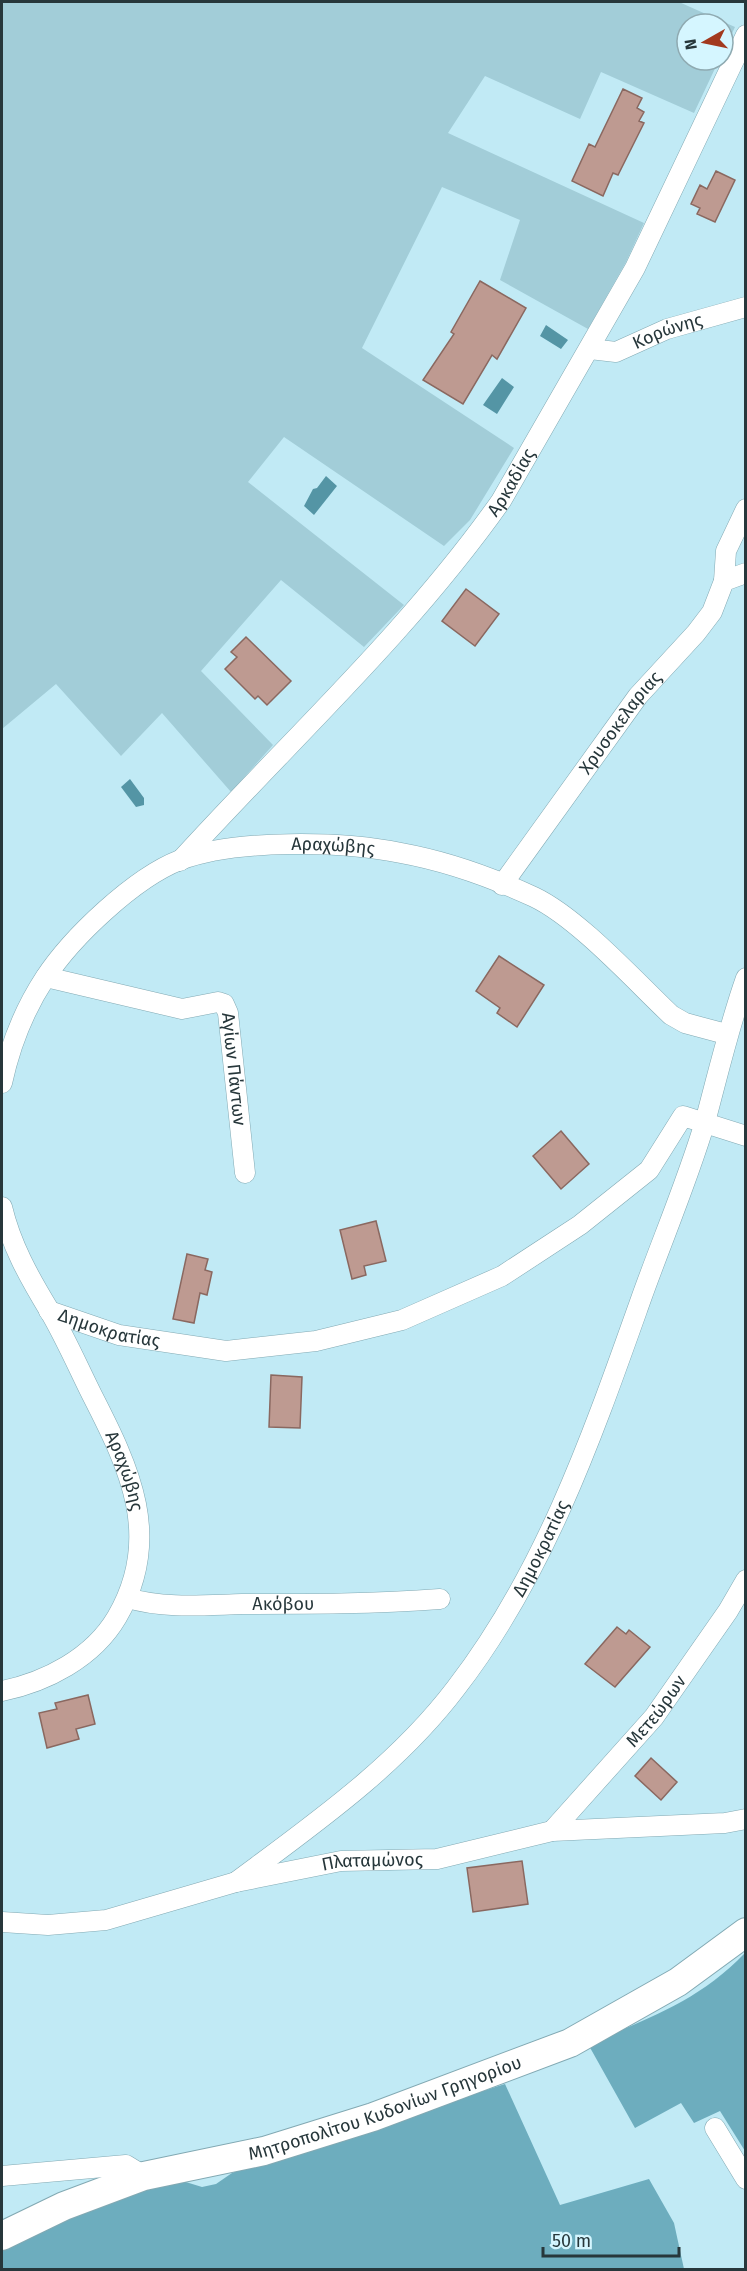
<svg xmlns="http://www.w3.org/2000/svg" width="747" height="2271" font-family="'Fira Sans',sans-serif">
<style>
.green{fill:#a2cdd8}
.forest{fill:#6dadbe}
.water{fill:#5495a5}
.building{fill:#be9a91;stroke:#8a6860;stroke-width:1.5}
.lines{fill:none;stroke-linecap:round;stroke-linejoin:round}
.street-casing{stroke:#82a9b3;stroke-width:21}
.secondary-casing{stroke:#82a9b3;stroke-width:30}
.street{stroke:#fff;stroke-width:20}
.secondary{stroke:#fff;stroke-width:28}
.labels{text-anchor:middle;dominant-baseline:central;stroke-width:6;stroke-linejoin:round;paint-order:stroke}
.street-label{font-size:18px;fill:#27373b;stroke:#d5f6ff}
</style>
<rect width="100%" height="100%" fill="#c1eaf5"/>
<path class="green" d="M2,2H679L735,27L723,52V24H687V60H719L694,113L601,72L580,119L485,76L448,133L644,223L626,262L588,329L500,280L520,220L442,187L362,348L514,448L470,520L444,546L284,437L248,482L404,605L364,647L281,580L201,671L273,745L231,792L162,713L121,756L56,684L2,729Z"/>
<path class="forest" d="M745,1953V2151L720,2111L694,2123L681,2103L635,2128L588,2044C649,2018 699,2001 745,1953Z
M505,2084L560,2205L649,2179L674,2223L684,2269L2,2270V2248L29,2234L176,2179L202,2187L216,2184L232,2173L264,2160Z"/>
<path class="water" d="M546,325L568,340L561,349L540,336Z
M502,378L514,387L497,414L483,405Z
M326,476L337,486L314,515L304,506L313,489L317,488Z
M130,779L144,798V805L136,807L121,787Z"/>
<path class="building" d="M623,89L642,98L637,108L644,112L639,121L644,123L618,175L613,173L603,196L572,181L589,144L595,147Z
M716,171L735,180L715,222L697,214L700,208L691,204L700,185L707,189Z
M480,281L526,308L497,359L492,355L463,404L423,380L454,334L451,332Z
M466,589L499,614L475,646L442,621Z
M246,637L291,681L267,705L258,696L255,699L225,669L237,657L231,652Z
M499,956L544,985L517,1027L497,1013L500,1008L476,991Z
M561,1131L589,1164L561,1189L533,1156Z
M376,1221L386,1261L364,1266L366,1275L352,1279L340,1230Z
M187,1254L208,1259L205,1270L212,1272L207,1295L200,1293L194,1323L173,1319Z
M271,1375L302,1377L300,1428L269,1427Z
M617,1627L626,1634L629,1630L650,1647L615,1687L585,1664Z
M88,1695L95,1724L76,1729L79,1739L47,1748L39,1713L57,1709L55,1703Z
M651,1758L677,1782L661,1800L635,1776Z
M522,1861L528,1904L473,1912L467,1868Z"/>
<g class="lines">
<g class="street-casing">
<g id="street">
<path id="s1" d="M590,349L616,352L667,329L746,307"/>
<path d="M724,581L726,551L746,509"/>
<path id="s2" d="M180,861C289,741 407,634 501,501L635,268L746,35"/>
<path id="s3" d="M502,885L638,696L696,633L712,612L724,581L746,573"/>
<path id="s4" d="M46,977L182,1009L218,1002L224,1004L228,1013L245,1173"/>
<path id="s5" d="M2,1083C10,1046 24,1010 45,978C72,937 134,878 180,860C236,839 342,841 401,853C445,861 493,878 534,897C578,918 634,980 671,1015L685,1023L726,1034"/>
<path id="s6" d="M2,1207C11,1245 29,1277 49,1310C65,1337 78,1367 92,1395C130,1469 163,1538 117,1617C93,1658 46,1682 2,1691"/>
<path id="s7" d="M49,1311L119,1335L226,1351L316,1341L402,1320L502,1276L580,1225L649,1170L683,1116L746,1136"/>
<path id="s8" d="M128,1598C164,1609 205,1605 242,1604C308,1604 374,1604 440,1599"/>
<path id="s9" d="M552,1831L654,1717L728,1611L746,1580"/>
<path id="s10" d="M236,1882C314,1824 397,1766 456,1688C545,1573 593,1434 641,1299C662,1240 687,1182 705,1122C718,1074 729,1026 746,978"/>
<path id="s11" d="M2,1922L48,1925L106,1920L236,1882L341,1861L437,1859L552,1831L725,1823L746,1819"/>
<path d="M715,2128L746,2179"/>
<path d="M2,2176L126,2165L144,2176"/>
</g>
</g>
<g class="secondary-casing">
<g id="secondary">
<path id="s12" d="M2,2236L64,2206L144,2176L264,2151L373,2117L570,2043L678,1982L746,1932"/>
</g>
</g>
<use href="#street" class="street"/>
<use href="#secondary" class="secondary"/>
</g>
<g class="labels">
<g class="street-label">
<text stroke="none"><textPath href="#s1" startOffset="82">Κορώνης</textPath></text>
<text stroke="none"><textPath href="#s2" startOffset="504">Αρκαδίας</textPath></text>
<text stroke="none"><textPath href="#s3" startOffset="201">Χρυσοκελαριας</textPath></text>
<text stroke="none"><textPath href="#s5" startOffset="450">Αραχώβης</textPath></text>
<text stroke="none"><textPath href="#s4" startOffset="249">Αγίων Πάντων</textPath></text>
<text stroke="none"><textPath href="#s7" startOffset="63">Δημοκρατίας</textPath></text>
<text stroke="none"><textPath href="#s6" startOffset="292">Αραχώβης</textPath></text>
<text stroke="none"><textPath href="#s10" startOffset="458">Δημοκρατίας</textPath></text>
<text stroke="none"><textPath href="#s8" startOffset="156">Ακόβου</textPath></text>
<text stroke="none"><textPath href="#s9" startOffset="159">Μετεώρων</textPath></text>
<text stroke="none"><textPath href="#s11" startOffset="378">Πλαταμώνος</textPath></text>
<text stroke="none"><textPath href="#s12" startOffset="405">Μητροπολίτου Κυδονίων Γρηγορίου</textPath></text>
</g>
</g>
<rect width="747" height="2271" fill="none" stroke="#27373b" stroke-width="6"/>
<g transform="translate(705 42) rotate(261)"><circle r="28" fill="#d5f6ff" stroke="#8faab1" stroke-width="1.5"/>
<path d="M0-4.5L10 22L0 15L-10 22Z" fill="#a2391e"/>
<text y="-9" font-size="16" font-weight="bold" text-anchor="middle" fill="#27373b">N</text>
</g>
<path d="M543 2247v9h136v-9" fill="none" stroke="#27373b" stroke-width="3"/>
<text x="552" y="2247" font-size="18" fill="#27373b" stroke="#d5f6ff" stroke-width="4.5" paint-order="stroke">50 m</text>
</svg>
